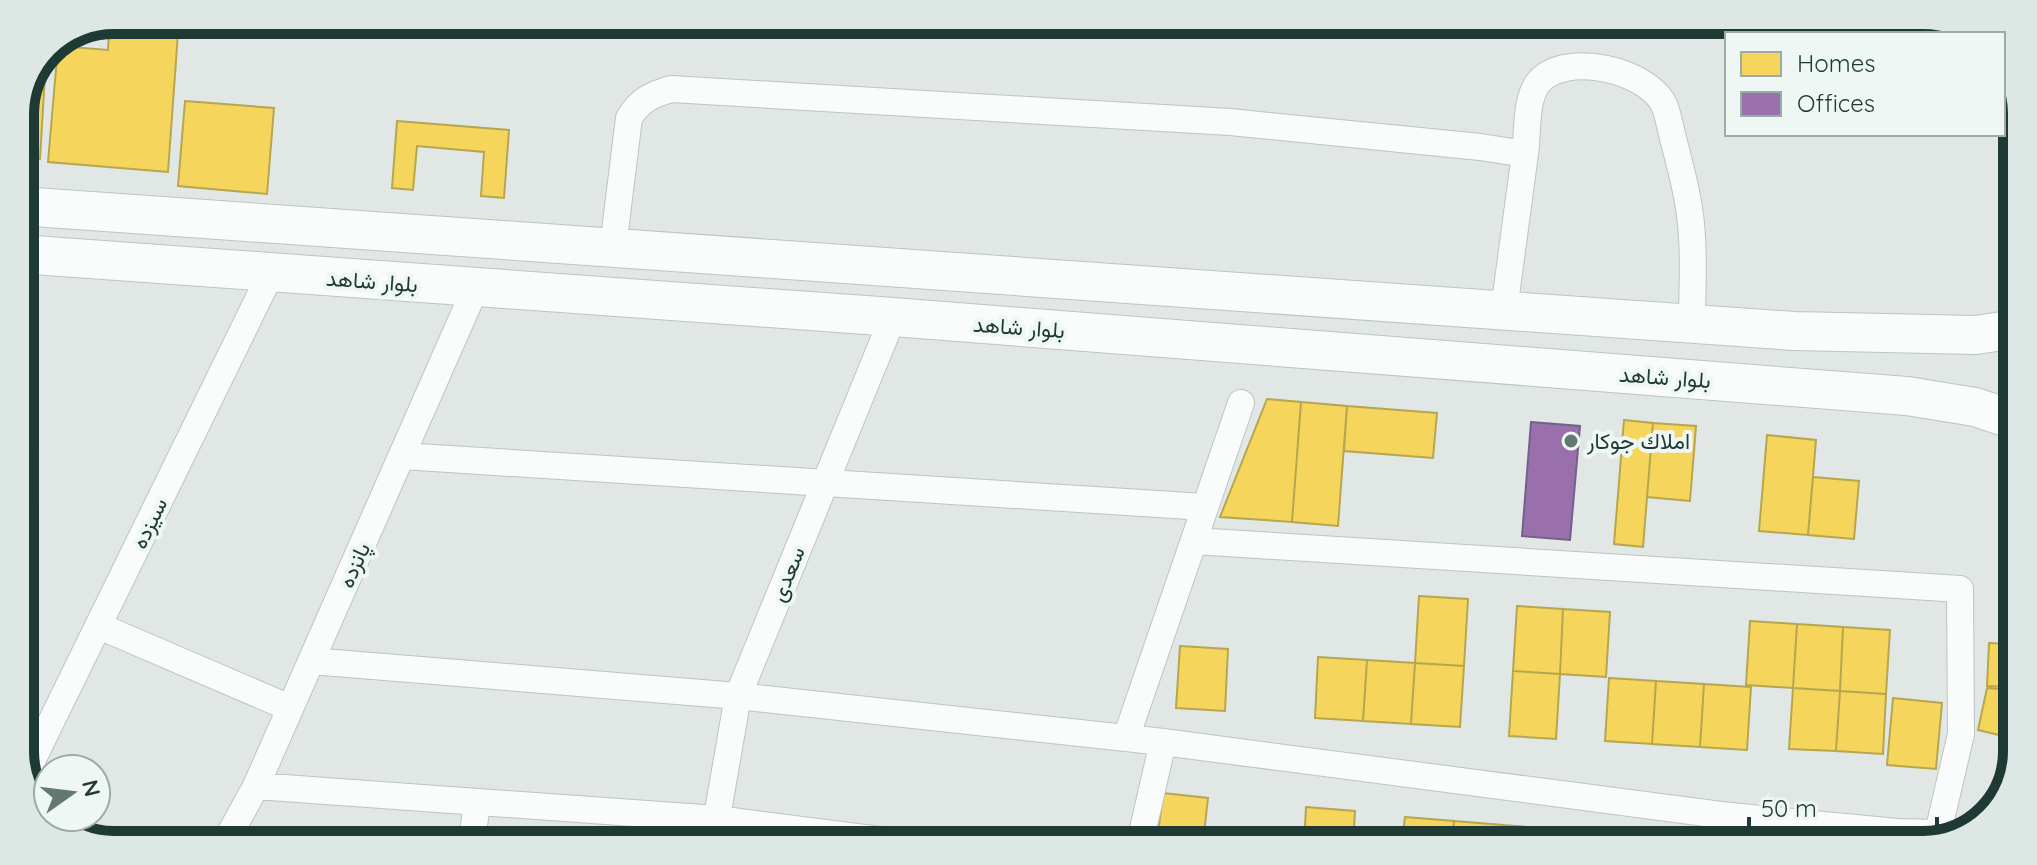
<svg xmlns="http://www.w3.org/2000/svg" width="2037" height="865" font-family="Quicksand,Vazirmatn,sans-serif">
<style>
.homes{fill:#f6d55c;stroke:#b6a650;stroke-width:2}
.offices{fill:#9970ab;stroke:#746088;stroke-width:2}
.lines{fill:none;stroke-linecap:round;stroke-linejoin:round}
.river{stroke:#a0cbd7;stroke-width:46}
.street-casing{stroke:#bec4c2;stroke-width:28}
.secondary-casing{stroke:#bdc5c2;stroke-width:40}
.street{stroke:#fafbfb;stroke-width:26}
.secondary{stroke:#fafbfb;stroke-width:38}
.poi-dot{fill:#637773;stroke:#eef7f3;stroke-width:3}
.labels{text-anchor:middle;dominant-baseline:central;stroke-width:8;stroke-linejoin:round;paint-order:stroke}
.street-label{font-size:22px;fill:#1f3a35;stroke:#eef7f3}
.poi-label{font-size:22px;fill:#1f3a35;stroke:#eef7f3;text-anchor:start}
.rim{fill:none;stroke:#1f3a35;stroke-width:10}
</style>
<rect width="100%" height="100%" fill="#e1e7e5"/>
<path class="homes" d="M109,28L178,33L168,172L48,162L58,46L108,50Z
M36,74L45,75L40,159L20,157V108Z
M185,101L274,108L267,194L178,186Z
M397,121L509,130L504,198L481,196L484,152L417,146L413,190L392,188Z
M1267,399L1301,402L1292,522L1220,517Z
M1301,402L1347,406L1338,526L1292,522Z
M1347,406L1437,413L1433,458L1344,451Z
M1624,420L1653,423L1643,547L1614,544Z
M1653,423L1696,426L1690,501L1647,497Z
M1767,435L1816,440L1808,535L1759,531Z
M1813,477L1859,481L1854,539L1808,535Z
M1419,596L1468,599L1464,666L1415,663Z
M1517,606L1563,609L1560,674L1513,671Z
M1563,609L1610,612L1606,677L1560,674Z
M1750,621L1797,624L1793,688L1746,685Z
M1797,624L1843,627L1840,691L1793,688Z
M1843,627L1890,630L1886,694L1840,691Z
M1989,643L2011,644V687L1987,686Z
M1180,646L1228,649L1225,711L1176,708Z
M1318,657L1367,660L1363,721L1315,718Z
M1367,660L1415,663L1411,724L1363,721Z
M1415,663L1464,666L1460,727L1411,724Z
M1513,671L1560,674L1556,739L1509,736Z
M1609,678L1656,681L1652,744L1605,741Z
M1656,681L1704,684L1700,747L1652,744Z
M1704,684L1751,687L1747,750L1700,747Z
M1793,688L1840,691L1836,751L1789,749Z
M1987,688L2011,690V738L1978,730Z
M1840,691L1886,694L1883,754L1836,751Z
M1893,698L1942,703L1936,769L1887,765Z
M1163,793L1208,798L1203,842H1157Z
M1306,807L1355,811L1353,843H1304Z
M1405,817L1454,821L1452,843H1402Z
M1454,821L1503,825L1502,843H1452Z
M1503,825L1552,829L1551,844L1502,843Z
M1552,839L1602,843V844H1551Z"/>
<path class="offices" d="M1531,422L1580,426L1570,540L1522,536Z"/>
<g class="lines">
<path class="river" d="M1863,27L1879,34"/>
<g class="street-casing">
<path id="street" d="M613,247L629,118C640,100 651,95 671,89L1230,122L1480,147L1525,154C1528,134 1525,100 1538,83C1564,50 1650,70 1665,107C1669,118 1671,131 1674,142C1682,173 1691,206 1692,238C1694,267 1692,295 1692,324
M1504,310L1525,154
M402,456L1205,507
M1194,541L1960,589L1961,734L1936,841
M99,626L290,708
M311,661L738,696L1163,742L1721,815L1897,832L1937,833
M1126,738L1241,403
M26,773L271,273
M256,786L717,819L888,841
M227,839L256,786L475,289
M472,840L477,804
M713,840L738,696L893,317
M1140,842L1163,742
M1717,844L1721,815"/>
</g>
<g class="secondary-casing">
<path id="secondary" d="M20,206L1794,331L1976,335L2015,329
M20,254L893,317L1907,396L1975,407L2014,420"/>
</g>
<use href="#street" class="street"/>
<use href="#secondary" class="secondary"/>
</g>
<circle class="poi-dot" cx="1571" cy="441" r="8"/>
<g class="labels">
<g class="street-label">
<text transform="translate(372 281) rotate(4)">بلوار شاهد</text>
<text transform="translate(1019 327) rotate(4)">بلوار شاهد</text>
<text transform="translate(1665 377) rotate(4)">بلوار شاهد</text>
<text transform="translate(149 523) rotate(-64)">سیزده</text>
<text transform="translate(354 565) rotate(-66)">پانزده</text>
<text transform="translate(787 574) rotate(-68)">سعدی</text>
</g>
<g class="poi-label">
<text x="1587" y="441">املاك جوكار</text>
</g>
</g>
<path d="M0 0H2037V865H0ZM114 34H1923A80 80 0 0 1 2003 114V751A80 80 0 0 1 1923 831H114A80 80 0 0 1 34 751V114A80 80 0 0 1 114 34Z" fill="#dde8e4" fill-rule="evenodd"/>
<path class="rim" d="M114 34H1923A80 80 0 0 1 2003 114V751A80 80 0 0 1 1923 831H114A80 80 0 0 1 34 751V114A80 80 0 0 1 114 34Z"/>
<rect x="1725" y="32" width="280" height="104" fill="#eef7f3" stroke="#9baba7" stroke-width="2"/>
<rect x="1741" y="52" width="40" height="24" fill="#f6d55c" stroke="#9baba7" stroke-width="2"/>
<text x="1797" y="72" font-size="24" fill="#1f3a35">Homes</text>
<rect x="1741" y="92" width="40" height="24" fill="#9970ab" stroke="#9baba7" stroke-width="2"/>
<text x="1797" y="112" font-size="24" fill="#1f3a35">Offices</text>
<g transform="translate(72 793) rotate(76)"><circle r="38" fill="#eef7f3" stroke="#9baba7" stroke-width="2"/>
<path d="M0-6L14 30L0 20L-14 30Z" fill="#637773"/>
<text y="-12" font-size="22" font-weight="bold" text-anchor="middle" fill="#1f3a35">N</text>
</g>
<path d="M1749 817v12h188v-12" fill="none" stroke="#1f3a35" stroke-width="4"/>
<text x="1761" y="817" font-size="24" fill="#1f3a35" stroke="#eef7f3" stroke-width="6" paint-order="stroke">50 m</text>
</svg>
